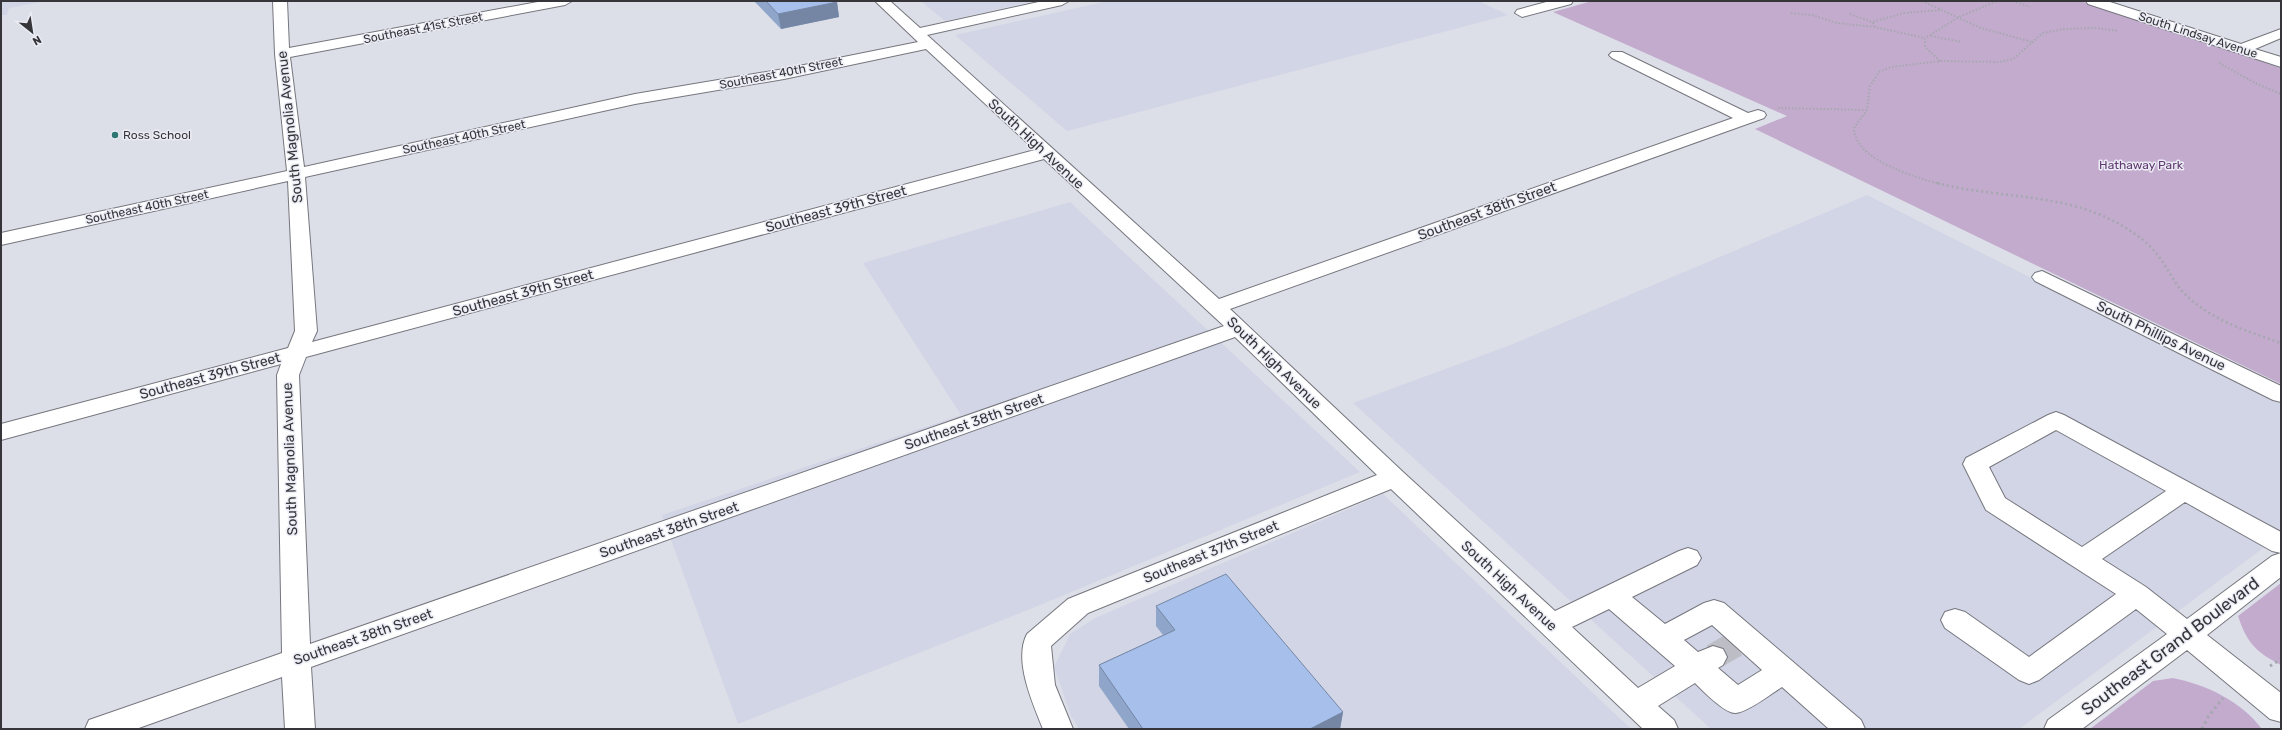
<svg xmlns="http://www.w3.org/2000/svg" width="2282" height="730" font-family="Rubik,sans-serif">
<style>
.built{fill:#d2d5e5}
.green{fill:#c3abce}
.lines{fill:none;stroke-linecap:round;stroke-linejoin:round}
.minor-tunnel{stroke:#bcbdc5;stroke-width:26;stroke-dasharray:26 14;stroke-linecap:butt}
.minor-casing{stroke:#75767e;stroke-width:2}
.path-far2{stroke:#a6a7af;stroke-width:2;stroke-dasharray:1.5 2;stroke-linecap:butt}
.path-far1{stroke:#a6a7af;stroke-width:2.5;stroke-dasharray:2 3;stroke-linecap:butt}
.path{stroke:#a6a7af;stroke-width:3;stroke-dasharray:2.5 3.5;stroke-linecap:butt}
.minor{fill:#fff;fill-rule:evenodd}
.wall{fill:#90a5ca}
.shaded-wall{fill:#7586a4}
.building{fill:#a7c0eb;stroke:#7586a4}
.poi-dot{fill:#307873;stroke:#ebecf5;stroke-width:1.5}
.labels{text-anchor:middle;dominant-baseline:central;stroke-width:3;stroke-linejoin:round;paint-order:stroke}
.far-street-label{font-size:12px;fill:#36363a;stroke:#ebecf5}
.far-poi-label{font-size:12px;fill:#36363a;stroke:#ebecf5;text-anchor:start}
.far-park-label{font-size:12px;fill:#5f396f;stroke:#ebecf5}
.street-label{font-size:14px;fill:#36363a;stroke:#ebecf5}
.near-street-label{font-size:17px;fill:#36363a;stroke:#ebecf5}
</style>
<rect width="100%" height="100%" fill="#dddfe8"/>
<path class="built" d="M1,1H46L9,8L7,15H1Z
M921,1H1035L945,21Z
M1108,1H1479L1508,15L1067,131L955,35Z
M1867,195L2281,404V535L2019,729H1711L1353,403L1513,344Z
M1070,202L1360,472L1033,608L738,724L662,515L961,415L863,263Z
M1383,494L1631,729H1079L1071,716L1054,667L1070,634L1095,618Z"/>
<path class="green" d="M1592,1H2081L2281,68V384L1755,129L1787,116L1553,12Z
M2281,583V665C2256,652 2247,643 2238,616Z
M2173,678C2207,685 2241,701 2262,729H2090L2153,681Z"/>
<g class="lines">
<path class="minor-tunnel" d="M1713,657L1737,643"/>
<g class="minor-casing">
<path id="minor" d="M273,1H287L289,48L543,1H572L565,5L290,57L304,167L635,94L784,69L918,42L875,1H890L920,28L1043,1H1069L1062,5L927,35L1219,299L1733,118L1612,58L1609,55L1612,52H1622L1748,113L1758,110L1764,112L1766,115L1764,118L1230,309L1403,472L1555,611L1679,551L1688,548L1697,551L1701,558L1697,565L1632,597L1665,624L1704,603L1714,600L1724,603L1861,720L1865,729H1829L1782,687C1771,694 1748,712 1736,713C1725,714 1703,691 1695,683L1658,706L1674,720L1678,729H1643L1391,489L1088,613L1051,646L1055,685L1073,729H1043C1033,704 1013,660 1027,634L1068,599L1377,475L1235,337L311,667L315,729H285L282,677L136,729H85L89,720L282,653L277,375L281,364L1,440V424L288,348L295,331L288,181L1,245V233L287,171L275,54ZM926,49L1035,150L312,342L317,331L305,177L635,104L784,79ZM1044,159L1224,326L310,644L299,375L306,357ZM1609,609L1675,666L1638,688L1572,627ZM1712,625L1762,670L1738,685L1718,668L1723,665L1727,657L1723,649L1713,646L1698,652L1684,640Z
M1550,1H1573L1571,4L1522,17L1515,13L1517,10Z
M2086,1H2107L2241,44L2281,29V38L2255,49L2281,57V67L2088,4Z
M2042,271L2281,386V402L2273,400L2035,281L2032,277L2035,273Z
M2056,412L2064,415L2281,532V577L2207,635L2281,693V722L2270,719L2187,650L2082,729H2044L2048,720L2167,634L2136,609L2039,680L2029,684L2019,680L1945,628L1941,620L1945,612L1955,609L1965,612L2029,657L2116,594L1986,510L1963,464L1966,458L2048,415ZM2056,430L2166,491L2082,547L2005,498L1989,467ZM2185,502L2272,551L2281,553L2272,556L2187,619L2146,587L2102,559Z"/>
</g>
<path class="path-far2" d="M1922,1L1981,28L2032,42
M2013,1L2030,7
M1791,13L1812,15L1837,23L1875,27L1925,38
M1850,14L1872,22
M1875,27L1872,22L1904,13L1941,10
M1931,36L1962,42
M1940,61L1925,47V38L1959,17L1997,1
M2219,63L2257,84L2281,94
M1778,108L1867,110
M1940,184C1915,177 1854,160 1854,128L1867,110L1870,86L1879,72L1891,67L1941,61L1999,62L2013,59L2043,33L2064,29L2095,28L2119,31"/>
<path class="path-far1" d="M1937,183C1997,199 2063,192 2119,224C2135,233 2152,245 2162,261C2169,271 2174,282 2182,291C2208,319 2246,331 2281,343"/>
<path class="path" d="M2270,666L2281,659
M2202,729L2208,717L2223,698"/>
<use href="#minor" class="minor"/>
</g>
<path class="wall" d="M754,1H836L837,2L839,17L781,29Z
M1156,606L1343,712L1340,729H1129L1099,686V665L1163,635L1156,626Z"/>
<path class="shaded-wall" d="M837,2L839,17L781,29L778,14Z
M1343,712L1340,729H1310Z"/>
<path class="building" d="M766,1H836L837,2L778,14Z
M1226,574L1343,712L1310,729H1143L1099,665L1175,630L1156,606Z"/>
<circle class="poi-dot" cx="115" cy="135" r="4"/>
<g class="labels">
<g class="far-street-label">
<text transform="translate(423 28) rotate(-11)">Southeast 41st Street</text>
<text transform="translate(2198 35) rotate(18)">South Lindsay Avenue</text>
<text transform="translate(781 73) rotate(-11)">Southeast 40th Street</text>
<text transform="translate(464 137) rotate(-12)">Southeast 40th Street</text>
<text transform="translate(147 207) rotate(-12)">Southeast 40th Street</text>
</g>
<g class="far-poi-label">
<text x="123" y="135">Ross School</text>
</g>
<g class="far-park-label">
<text x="2141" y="165">Hathaway Park</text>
</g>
<g class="street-label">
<text transform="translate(290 127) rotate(-96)">South Magnolia Avenue</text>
<text transform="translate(1036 144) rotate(43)">South High Avenue</text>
<text transform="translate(836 209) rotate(-15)">Southeast 39th Street</text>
<text transform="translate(1487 211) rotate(-20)">Southeast 38th Street</text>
<text transform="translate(523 293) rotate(-15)">Southeast 39th Street</text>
<text transform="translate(2161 336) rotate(26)">South Phillips Avenue</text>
<text transform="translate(1274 363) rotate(44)">South High Avenue</text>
<text transform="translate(210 376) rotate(-15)">Southeast 39th Street</text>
<text transform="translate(974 422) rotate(-19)">Southeast 38th Street</text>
<text transform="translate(290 459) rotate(-92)">South Magnolia Avenue</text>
<text transform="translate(669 530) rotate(-19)">Southeast 38th Street</text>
<text transform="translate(1211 552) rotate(-22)">Southeast 37th Street</text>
<text transform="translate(1509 586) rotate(43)">South High Avenue</text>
<text transform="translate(363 637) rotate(-19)">Southeast 38th Street</text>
</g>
<g class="near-street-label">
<text transform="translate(2170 646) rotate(-37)">Southeast Grand Boulevard</text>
</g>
</g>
<rect width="2282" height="730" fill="none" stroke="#36363a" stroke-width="4"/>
<g transform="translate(32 32) rotate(150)" stroke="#ebecf5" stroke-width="3" paint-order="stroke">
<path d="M0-3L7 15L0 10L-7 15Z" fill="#36363a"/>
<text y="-6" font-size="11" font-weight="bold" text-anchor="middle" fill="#36363a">N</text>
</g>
</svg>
